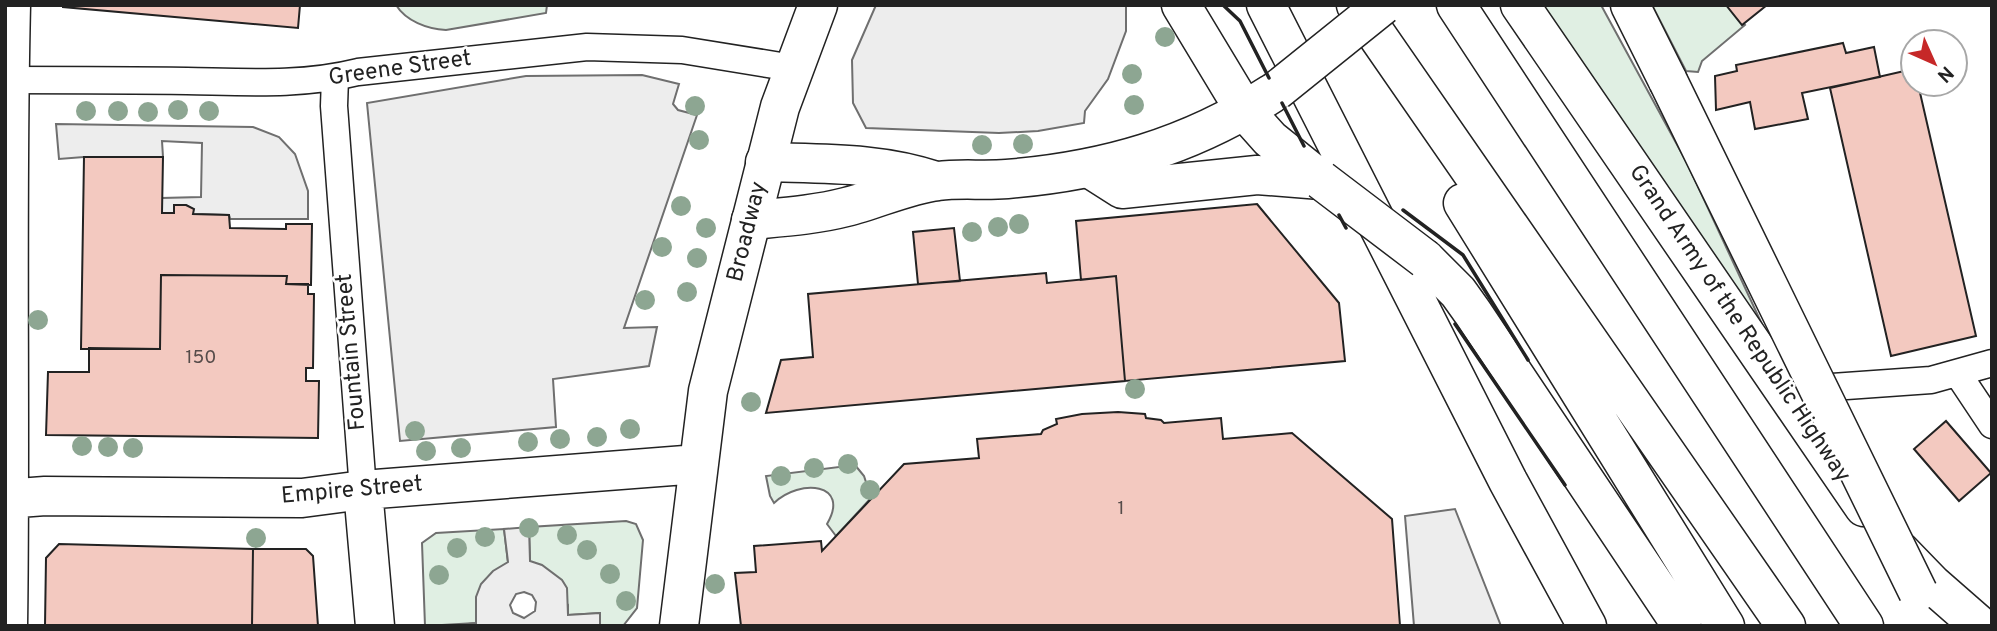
<svg xmlns="http://www.w3.org/2000/svg" width="1997" height="631" font-family="Overpass,sans-serif">
<style>
.green{fill:#e0efe3;stroke:#6f6f6f;stroke-width:2}
.parking{fill:#ededed;stroke:#6f6f6f;stroke-width:2;fill-rule:evenodd}
.building{fill:#f3c9c0;stroke:#222;stroke-width:2}
.lines{fill:none;stroke-linecap:round;stroke-linejoin:round}
.minor-casing{stroke:#222;stroke-width:29}
.secondary-casing{stroke:#222;stroke-width:41}
.primary-casing{stroke:#222;stroke-width:41}
.motorway-casing{stroke:#222;stroke-width:41}
.minor{stroke:#fff;stroke-width:26}
.secondary{stroke:#fff;stroke-width:38}
.primary{stroke:#fff;stroke-width:38}
.motorway{stroke:#fff;stroke-width:38}
.secondary-bridge-casing{stroke:#222;stroke-width:41;stroke-linecap:butt}
.motorway-bridge-casing{stroke:#222;stroke-width:41;stroke-linecap:butt}
.secondary-bridge{stroke:#fff;stroke-width:38}
.motorway-bridge{stroke:#fff;stroke-width:38}
.wall{stroke:#222;stroke-width:3.5}
.tree{fill:#8da692}
.labels{text-anchor:middle;dominant-baseline:central;stroke-width:5;stroke-linejoin:round;paint-order:stroke}
.number-label{font-size:19px;fill:#564c4a}
.street-label{font-size:23px;fill:#222;stroke:#fff}
</style>
<rect width="100%" height="100%" fill="#fff"/>
<path class="green" d="M396,5H547L546,13L446,30C427,29 406,21 396,5Z
M1533,5H1601L1687,163L1767,335Z
M1652,5H1728L1745,25L1702,61L1698,72L1686,71Z
M855,465L864,476L871,498L836,536L827,524C851,483 800,478 774,503L770,496L766,476Z
M626,521L636,524L643,540L637,608L623,626H600L599,613L568,615V605L530,562L529,527Z
M504,529L508,563C480,578 476,593 476,623L425,626L422,543L436,533Z"/>
<path class="parking" d="M876,5H1126V31L1108,79L1085,111L1084,123L1038,131L999,133L866,128L853,103L852,60Z
M642,75L679,84L673,104L678,110L697,115L624,328L657,327L649,366L553,379L556,427L400,441L367,103L526,76Z
M56,124L253,127L279,137L295,154L308,191V219H230L229,215L193,214V209L186,205H174V213H162V198L201,197L202,143L162,141L163,157H84L59,159Z
M1455,509L1501,626H1414L1405,516Z
M529,527L530,561L542,565L562,580L567,588L568,615L600,613V626H452L476,623V597L481,584L493,571L508,562L504,529ZM524,592L532,595L536,602L535,611L524,618L513,613L510,605L516,594Z"/>
<path class="building" d="M63,5H300L298,28L63,7Z
M1726,5H1767L1742,25Z
M1843,43L1846,53L1874,47L1880,77L1802,93L1808,119L1755,129L1750,102L1716,110L1715,76L1737,71L1736,65Z
M1913,69V84H1918L1976,336L1891,356L1830,88Z
M84,157H163L162,213H174V205H186L194,209L193,214L229,215L230,228L286,229V224H312L311,285L286,284L287,276L161,275L160,349H81Z
M1257,204L1339,303L1345,361L1125,381L1116,276L1081,280L1076,221Z
M954,228L960,281L918,284L913,232Z
M1046,273L1047,283L1116,276L1125,381L766,413L781,360L813,357L808,294Z
M161,275L287,276L286,284H308V294H314L313,368H306V381H319L318,438L46,435L48,372H89V348L160,349Z
M1118,412L1145,414L1146,418L1161,420L1164,423L1221,418L1223,439L1292,433L1392,519L1400,626H741L735,573L756,572L754,546L821,541L822,551L904,464L979,458L977,439L1041,434L1043,430L1057,424L1056,419L1082,414Z
M1946,421L1991,473L1959,501L1914,449Z
M59,544L253,549L252,626H45L46,558Z
M253,549H306L313,556L318,626H252Z"/>
<g class="lines">
<g class="minor-casing">
<path id="minor" d="M335,78L334,106L363,490
M5,80C66,80 127,80 187,81C245,82 302,86 358,72L587,47L682,50L793,68
M1958,374L1992,425
M1818,388L1931,380L1992,363"/>
</g>
<g class="secondary-casing">
<path id="secondary" d="M765,162C824,164 880,162 936,181
M751,220C783,217 815,215 846,207C875,200 909,184 938,181C960,178 984,181 1007,179C1104,171 1189,147 1271,94
M5,499L45,496L302,498L363,490
M8,626C11,419 6,212 11,5"/>
</g>
<g class="primary-casing">
<path id="primary" d="M1181,5L1245,111
M375,626L363,490L698,464
M679,626L708,391L780,107L818,5"/>
</g>
<g class="motorway-casing">
<path id="motorway" d="M1266,5L1508,481L1587,626
M1356,5L1786,626
M1456,5L1864,626
M1520,5L1864,507
M1630,5L1668,81
M1245,111L1270,139L1321,180
M1089,168L1122,189L1257,175L1321,180
M1463,203L1725,626
M1425,259L1458,292L1473,313L1682,626
M1900,551L1932,584L1980,626"/>
</g>
<use href="#minor" class="minor"/>
<use href="#secondary" class="secondary"/>
<use href="#primary" class="primary"/>
<use href="#motorway" class="motorway"/>
<g class="secondary-bridge-casing">
<path id="secondary-bridge" d="M1276,91L1383,5"/>
</g>
<g class="motorway-bridge-casing">
<path id="motorway-bridge" d="M1668,81L1918,592
M1321,180L1425,259"/>
</g>
<use href="#secondary-bridge" class="secondary-bridge"/>
<use href="#motorway-bridge" class="motorway-bridge"/>
<path class="wall" d="M1223,5L1240,21L1269,78
M1282,103L1304,146
M1403,210L1463,255L1528,360
M1339,215L1346,228
M1455,324L1565,485"/>
</g>
<g class="tree">
<circle cx="1165" cy="37" r="10"/>
<circle cx="1132" cy="74" r="10"/>
<circle cx="1134" cy="105" r="10"/>
<circle cx="695" cy="106" r="10"/>
<circle cx="178" cy="110" r="10"/>
<circle cx="86" cy="111" r="10"/>
<circle cx="118" cy="111" r="10"/>
<circle cx="209" cy="111" r="10"/>
<circle cx="148" cy="112" r="10"/>
<circle cx="699" cy="140" r="10"/>
<circle cx="1023" cy="144" r="10"/>
<circle cx="982" cy="145" r="10"/>
<circle cx="681" cy="206" r="10"/>
<circle cx="1019" cy="224" r="10"/>
<circle cx="998" cy="227" r="10"/>
<circle cx="706" cy="228" r="10"/>
<circle cx="972" cy="232" r="10"/>
<circle cx="662" cy="247" r="10"/>
<circle cx="697" cy="258" r="10"/>
<circle cx="687" cy="292" r="10"/>
<circle cx="645" cy="300" r="10"/>
<circle cx="38" cy="320" r="10"/>
<circle cx="1135" cy="389" r="10"/>
<circle cx="751" cy="402" r="10"/>
<circle cx="630" cy="429" r="10"/>
<circle cx="415" cy="431" r="10"/>
<circle cx="597" cy="437" r="10"/>
<circle cx="560" cy="439" r="10"/>
<circle cx="528" cy="442" r="10"/>
<circle cx="82" cy="446" r="10"/>
<circle cx="108" cy="447" r="10"/>
<circle cx="133" cy="448" r="10"/>
<circle cx="461" cy="448" r="10"/>
<circle cx="426" cy="451" r="10"/>
<circle cx="848" cy="464" r="10"/>
<circle cx="814" cy="468" r="10"/>
<circle cx="781" cy="476" r="10"/>
<circle cx="870" cy="490" r="10"/>
<circle cx="529" cy="528" r="10"/>
<circle cx="567" cy="535" r="10"/>
<circle cx="485" cy="537" r="10"/>
<circle cx="256" cy="538" r="10"/>
<circle cx="457" cy="548" r="10"/>
<circle cx="587" cy="550" r="10"/>
<circle cx="610" cy="574" r="10"/>
<circle cx="439" cy="575" r="10"/>
<circle cx="715" cy="584" r="10"/>
<circle cx="626" cy="601" r="10"/>
</g>
<g class="labels">
<g class="number-label">
<text x="201" y="358">150</text>
<text x="1121" y="509">1</text>
</g>
<g class="street-label">
<text transform="translate(400 69) rotate(-8)">Greene Street</text>
<text transform="translate(748 232) rotate(-76)">Broadway</text>
<text transform="translate(1739 324) rotate(56)">Grand Army of the Republic Highway</text>
<text transform="translate(352 352) rotate(-95)">Fountain Street</text>
<text transform="translate(352 491) rotate(-5)">Empire Street</text>
</g>
</g>
<rect width="1997" height="631" fill="none" stroke="#222222" stroke-width="14"/>
<g transform="translate(1934 63) rotate(135)"><circle r="33" fill="#ffffff" stroke="#a7a7a7" stroke-width="2"/>
<path d="M0-5L12 26L0 18L-12 26Z" fill="#c62828"/>
<text y="-10" font-size="19" font-weight="bold" text-anchor="middle" fill="#222222">N</text>
</g>
</svg>
